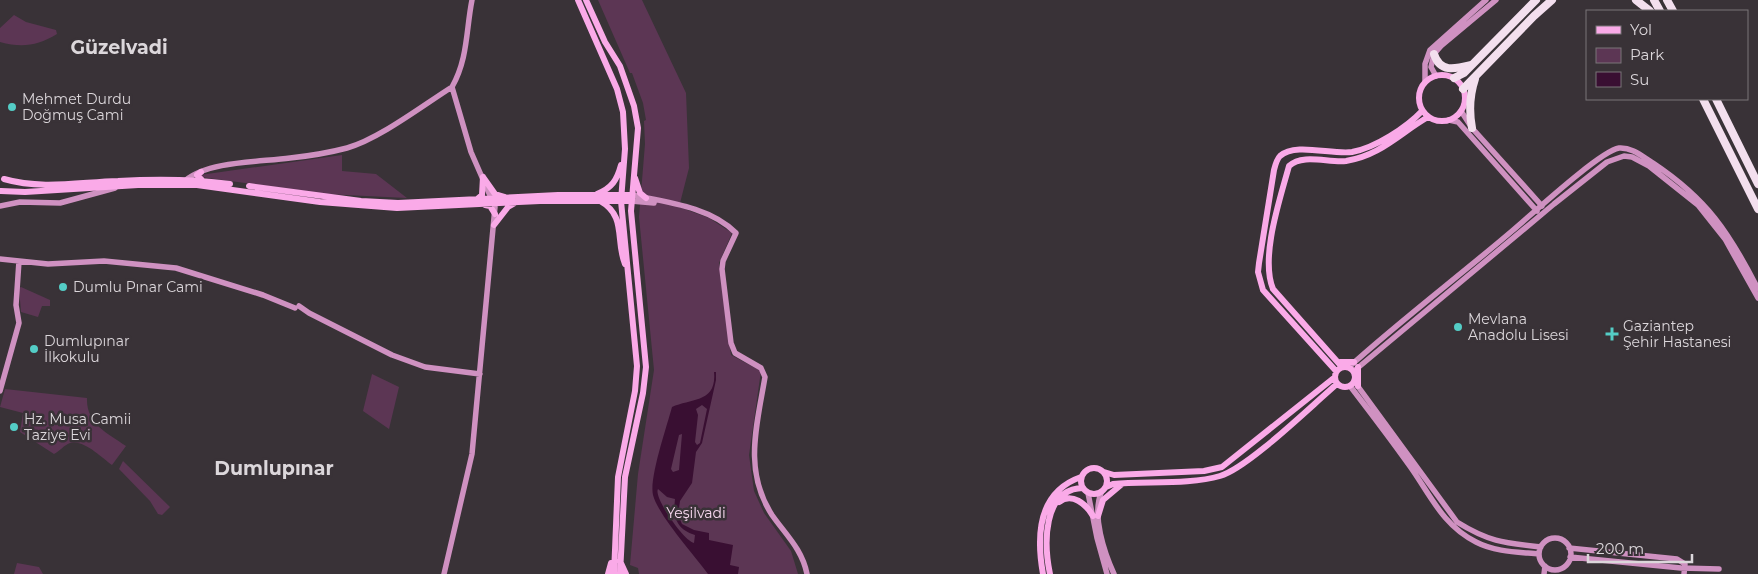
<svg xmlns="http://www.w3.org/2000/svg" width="1758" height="574" font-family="Montserrat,sans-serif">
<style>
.green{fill:#5c3654}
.water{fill:#390f32;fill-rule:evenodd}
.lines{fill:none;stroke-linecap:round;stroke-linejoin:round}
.secondary{stroke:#cf91c1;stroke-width:5.5}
.primary{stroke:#faaae8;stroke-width:6}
.highway{stroke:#f3dfee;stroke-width:8}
.poi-dot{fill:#54cdc6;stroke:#393237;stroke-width:2}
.labels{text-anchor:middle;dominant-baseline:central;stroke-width:5;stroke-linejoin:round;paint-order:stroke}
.poi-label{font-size:14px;fill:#dcd7db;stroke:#393237;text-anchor:start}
.park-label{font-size:14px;fill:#f8d9f0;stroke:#393237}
.district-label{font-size:19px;font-weight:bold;fill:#dcd7db;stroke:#393237}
</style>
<rect width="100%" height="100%" fill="#393237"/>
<path class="green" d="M598,0H642L686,93L689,168L679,207L709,218L732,233L719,263L731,355L761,371L749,455L754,491L764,513L791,551L798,574H639L638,568L630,565L638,474L654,370L639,217L645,144L644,121L646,120L643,103L632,73H630Z
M14,15L26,22L56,30L57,34C37,46 22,48 0,42V28Z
M342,155V171L376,174L407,198L325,194L201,177L200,175Z
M21,287L50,300V306H42L38,317L21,312L19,288Z
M372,374L399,387L389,429L363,411Z
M5,389L87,398C86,424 107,433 126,446L112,465C102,458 84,439 70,443C64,445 60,451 54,454L20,432L23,413L0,407Z
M123,461L170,507L162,515L158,514L150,501L119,469Z
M17,563L39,567L43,574H14Z"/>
<path class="water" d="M714,372H716V380L702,443L696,452L692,483L680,501L678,515L682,524L694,530L709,533V540L733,545L730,565L739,567L738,574H708C695,556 658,515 653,495C649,478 667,426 672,407C691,398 717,403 714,372ZM702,405L707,409L700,443L697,445L695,442L698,415L696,409ZM682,434L679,470L673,472L671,469L679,435ZM658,489L667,497L675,499C673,517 676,529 695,535L694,543C684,541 653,497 658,489Z"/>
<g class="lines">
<path class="secondary" d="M1436,76L1431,67L1434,54L1441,46L1496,0
M1425,82V64L1430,50L1486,0
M1461,111L1472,128L1542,206
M1449,120L1458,122L1537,211
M186,180C208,161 261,162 290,158C309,156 328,153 347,148C379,139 422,106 452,87C468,59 466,30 472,0
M632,195C666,202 711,207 736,233L723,261L722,269L731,343L735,353L761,368L765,377C757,425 743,470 772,515C786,535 802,549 807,574
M631,201L654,203
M0,206L20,202L60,203L115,188
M0,259L48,264L104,261L176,268L263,295L295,308
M299,306L309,313L392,355L425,367L480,374
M1349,367C1401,320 1458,277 1512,231C1530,216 1600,151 1619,148C1632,147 1643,157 1653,163C1707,199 1729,232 1758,289
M1354,371L1554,204L1607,162L1624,156L1632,157L1649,166L1698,205L1725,239L1758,298
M1354,381L1457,522C1489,542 1505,543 1541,547
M1350,386C1370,412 1390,438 1409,465C1430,494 1442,525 1476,542C1495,552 1518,552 1539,554
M0,391L19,323L16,305L19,261
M1088,493L1097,538L1107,574
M1101,493C1092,516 1104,552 1114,574
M1539 554a16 16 0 1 1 32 0a16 16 0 1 1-32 0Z
M1569,548L1677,559L1685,564L1684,574
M1570,557L1681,568L1719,569
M444,574L472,454L495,207L471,152L452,87
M1544,574L1545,566"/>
<path class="primary" d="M578,0L617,89L623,112L625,149L621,201L637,366L635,391L618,477L614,574
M586,0L605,42L620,66L634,106L638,128L631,211L646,367L643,393L625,477L620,574
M1419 98a23 23 0 1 1 46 0a23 23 0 1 1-46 0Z
M201,172L197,175L202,180
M483,177L495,194L505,197
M635,178L640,193L646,198
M4,179C42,190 80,182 118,181C155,179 193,179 230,184
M249,186L361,201L398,203L558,195H632
M1,191L25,192L138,185H197L320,202L397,208L540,201H631
M597,194C612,188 617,180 621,165
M476,200L482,195L483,177
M600,201C627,216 615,240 625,264
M485,205L490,206L495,214
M494,225L508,207L515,203
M1340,362H1354
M1335 377a10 10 0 1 1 20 0a10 10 0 1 1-20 0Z
M1342,367L1273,289C1260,257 1280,199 1289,166C1303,153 1328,163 1346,161C1380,156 1400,133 1428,117
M1336,371L1263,290L1258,272L1259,263L1274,170C1275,166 1277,159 1280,156C1295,142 1332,155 1352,152C1375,148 1407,127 1422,111
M1358,386V367
M1081 481a13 13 0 1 1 26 0a13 13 0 1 1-26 0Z
M1104,472L1114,475L1204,471L1222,467L1335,377
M1106,487L1113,484C1146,481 1190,485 1220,476C1248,468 1312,405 1337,384
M1059,502C1072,492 1086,504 1093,516
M1098,516L1103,500L1122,484
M620,561L626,574
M608,574L611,563
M1043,574C1036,535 1038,492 1081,477
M1050,574C1044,545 1042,489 1083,488"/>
<path class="highway" d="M1636,0L1650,11
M1654,0L1660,11
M1667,0L1673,11
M1434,54C1440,73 1455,69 1471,65
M1454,78L1464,73L1536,0
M1463,89L1534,16L1552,0
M1703,99L1758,209
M1716,99L1758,184
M1472,128C1469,112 1470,94 1475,79"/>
</g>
<g class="poi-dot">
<circle cx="12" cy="107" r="5"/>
<circle cx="63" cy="287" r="5"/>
<circle cx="1458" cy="327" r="5"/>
<path d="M1609.5 326.5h5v5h5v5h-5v5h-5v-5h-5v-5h5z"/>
<circle cx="34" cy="349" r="5"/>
<circle cx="14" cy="427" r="5"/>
</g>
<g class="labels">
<g class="poi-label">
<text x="22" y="99">Mehmet Durdu<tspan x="22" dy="16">Doğmuş Cami</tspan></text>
<text x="73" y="287">Dumlu Pınar Cami</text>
<text x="1468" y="319">Mevlana<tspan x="1468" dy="16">Anadolu Lisesi</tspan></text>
<text x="1623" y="326">Gaziantep<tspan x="1623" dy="16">Şehir Hastanesi</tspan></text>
<text x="44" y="341">Dumlupınar<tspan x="44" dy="16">İlkokulu</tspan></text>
<text x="24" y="419">Hz. Musa Camii<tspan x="24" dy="16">Taziye Evi</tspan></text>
</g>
<g class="park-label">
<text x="696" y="513">Yeşilvadi</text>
</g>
<g class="district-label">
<text x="119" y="47">Güzelvadi</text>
<text x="274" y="468">Dumlupınar</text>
</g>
</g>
<rect x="1586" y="10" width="162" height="90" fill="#393237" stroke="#7a7479"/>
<rect x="1596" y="26" width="25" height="8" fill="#faaae8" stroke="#7a7479"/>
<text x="1630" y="35" font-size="15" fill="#dcd7db">Yol</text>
<rect x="1596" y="48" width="25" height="15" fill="#5c3654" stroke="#7a7479"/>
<text x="1630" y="60" font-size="15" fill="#dcd7db">Park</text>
<rect x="1596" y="72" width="25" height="15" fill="#390f32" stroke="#7a7479"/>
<text x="1630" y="85" font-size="15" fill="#dcd7db">Su</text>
<path d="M1588 554v8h104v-8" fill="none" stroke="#dcd7db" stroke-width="2.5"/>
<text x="1596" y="554" font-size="15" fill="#dcd7db" stroke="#393237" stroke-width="4" paint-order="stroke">200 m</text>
</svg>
